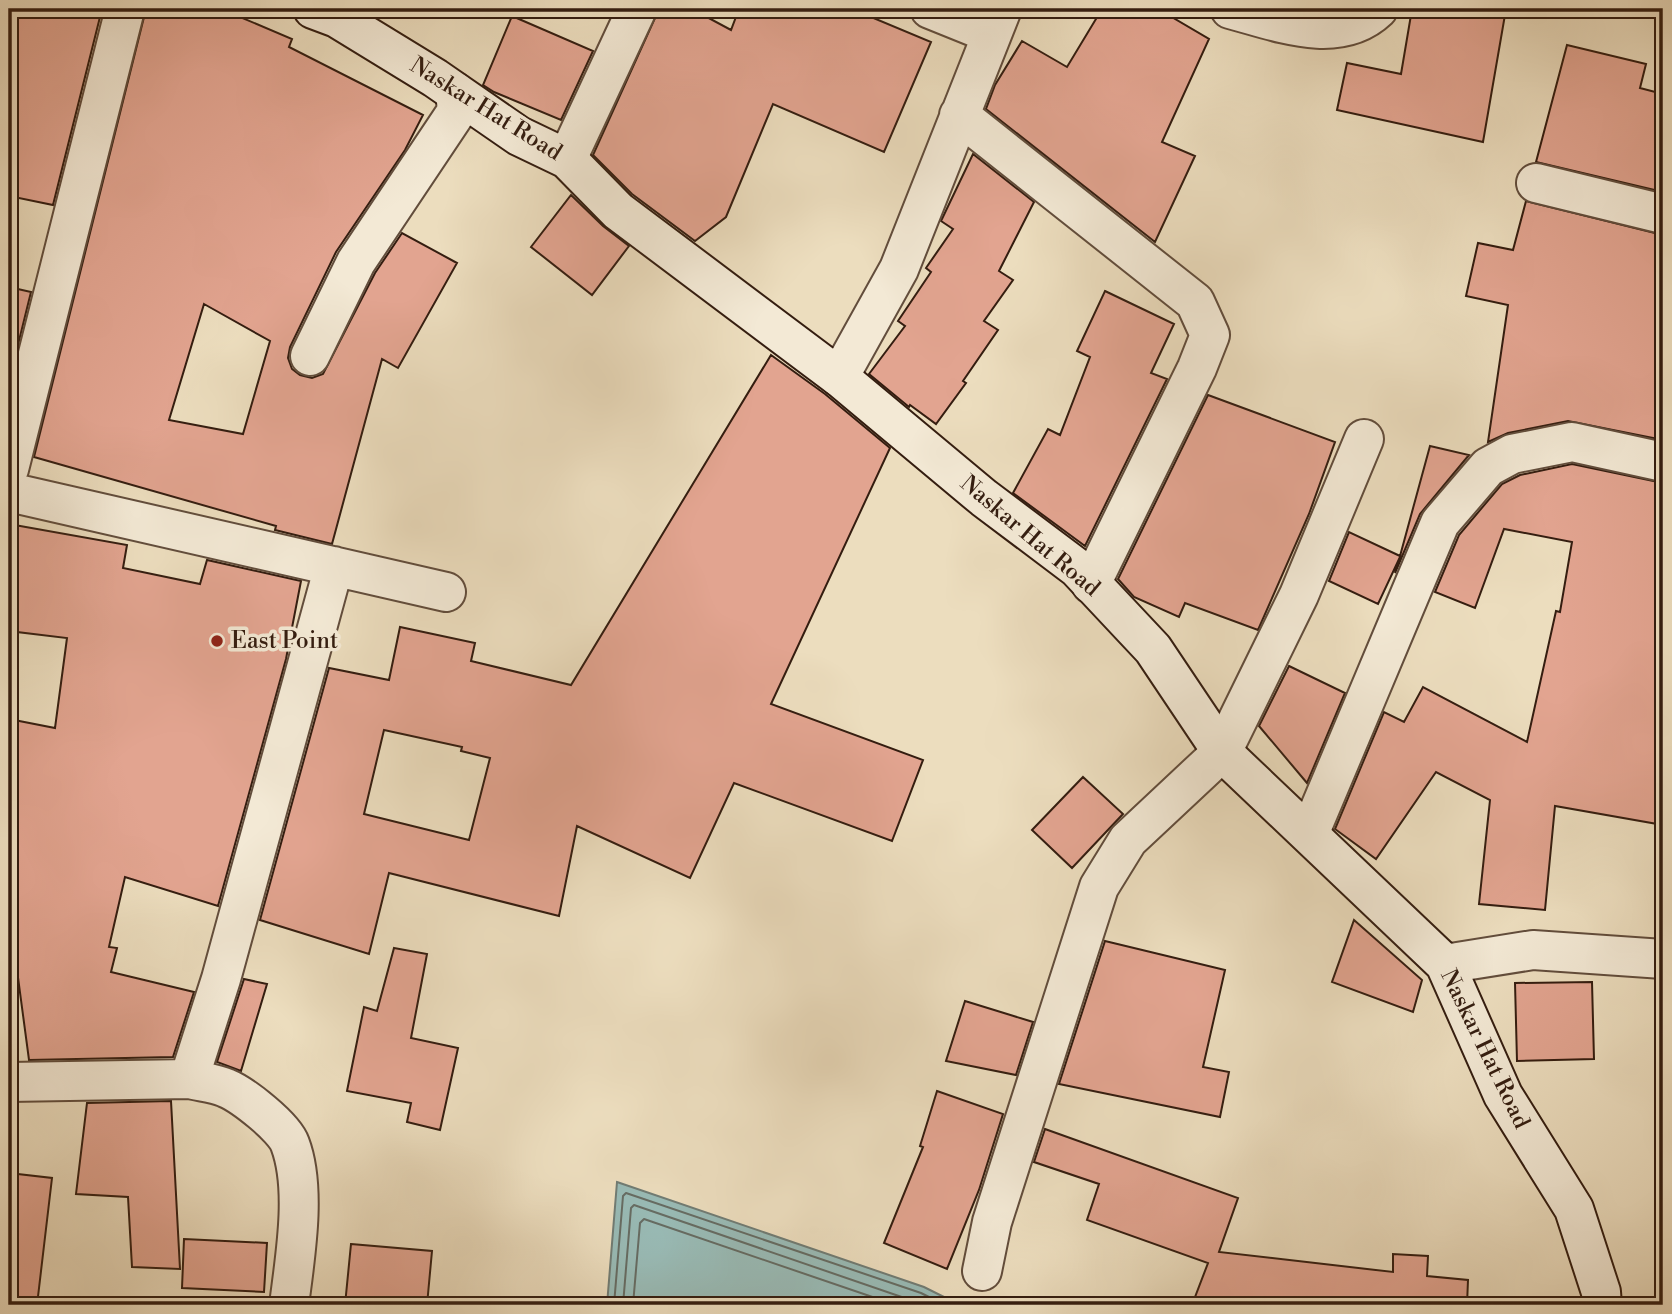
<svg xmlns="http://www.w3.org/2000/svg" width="1672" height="1314" font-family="'Libre Bodoni',serif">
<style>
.water{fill:#99bbb6;stroke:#717c74;stroke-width:2}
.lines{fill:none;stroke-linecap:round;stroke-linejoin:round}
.shore{stroke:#666c63;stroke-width:2}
.building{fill:#e2a490;stroke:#341d10;stroke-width:2;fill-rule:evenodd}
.street-casing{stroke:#624d3c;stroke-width:42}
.secondary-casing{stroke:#341d10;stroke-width:42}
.street{stroke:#f3e9d5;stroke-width:38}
.secondary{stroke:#f3e9d5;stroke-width:38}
.poi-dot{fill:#8f2418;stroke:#f3e9d5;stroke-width:2.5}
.labels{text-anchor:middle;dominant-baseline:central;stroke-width:7;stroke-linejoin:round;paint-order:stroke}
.street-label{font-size:23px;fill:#341d10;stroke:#f3e9d5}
.poi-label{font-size:23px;fill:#341d10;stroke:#f3e9d5;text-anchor:start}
</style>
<rect width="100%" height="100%" fill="#ecddbe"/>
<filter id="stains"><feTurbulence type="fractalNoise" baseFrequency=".00286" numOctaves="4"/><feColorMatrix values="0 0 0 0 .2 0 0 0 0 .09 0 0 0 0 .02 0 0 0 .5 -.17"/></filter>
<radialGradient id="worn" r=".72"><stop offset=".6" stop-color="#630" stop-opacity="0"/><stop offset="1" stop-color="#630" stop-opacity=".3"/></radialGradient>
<path class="water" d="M617,1182L924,1287L960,1305H607Z"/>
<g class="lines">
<path class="shore" d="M614,1305L623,1196L626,1193L921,1293L945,1305
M623,1305L631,1208L634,1205L925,1305
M633,1305L640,1223L644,1219L896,1305"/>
</g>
<path class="building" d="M9,9H102L53,205L9,196Z
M146,9H221L292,39L289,47L423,115L405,150L336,252L290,347L288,358L292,369L300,375L312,378L323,374L375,273L402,233L457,263L398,368L382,359L332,544L275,530L276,526L34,457ZM204,304L270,341L243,434L169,420Z
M659,9H692L731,30L739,9H852L931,42L884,152L773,104L726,217L695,241L632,194L593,155Z
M1102,9H1158L1209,39L1162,142L1195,156L1155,242L986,109L995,85L1022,41L1067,67Z
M1412,9H1506L1483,142L1337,110L1347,63L1401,74Z
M512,16L593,51L561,120L494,92L483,85Z
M1567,45L1646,64L1640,88L1663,94V192L1536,162Z
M973,154L1034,202L999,271L1013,280L984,321L998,330L963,381L966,383L936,424L910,405L909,407L869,374L905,326L898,321L931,272L926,268L953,229L941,221Z
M571,195L603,226L629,246L592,295L531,247Z
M1526,201L1663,235V440L1568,421L1508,433L1488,442L1508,305L1466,296L1478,243L1513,250Z
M9,287L31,292L13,365L9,364Z
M1105,291L1174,324L1151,373L1167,379L1085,546L1013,493L1048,429L1060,435L1090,357L1077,351Z
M771,355L825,394L890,448L771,704L923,760L892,841L734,783L690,878L577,826L559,916L389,873L369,954L260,920L329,668L389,680L400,627L475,643L471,661L571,685ZM384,730L462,747L461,751L490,758L469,840L364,814Z
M1208,395L1335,442L1309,514L1258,630L1185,603L1179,617L1134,597L1118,579Z
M1430,446L1469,455L1420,514L1395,573L1400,557L1378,604L1329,581L1349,532L1400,556Z
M1572,464L1663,483V825L1555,806L1545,910L1479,904L1490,800L1436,772L1376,859L1335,829L1384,712L1404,722L1423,687L1527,742L1556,611L1560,612L1572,542L1504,529L1475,608L1435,592L1459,535L1502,484L1520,475Z
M9,524L127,545L123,568L200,584L207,560L301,581L286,659L218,906L125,877L109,947L117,948L111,972L194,992L173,1057L29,1060L9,910V719L55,728L67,638L9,631Z
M1289,666L1345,693L1307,783L1259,726Z
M1083,777L1123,814L1072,868L1032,830Z
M1354,920L1422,980L1413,1012L1332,982Z
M1105,941L1225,970L1203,1067L1229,1072L1220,1117L1059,1084Z
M394,948L427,954L411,1038L458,1048L440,1130L407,1122L411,1103L347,1091L364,1007L377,1011Z
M244,979L267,984L241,1071L217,1062Z
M1592,982L1594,1059L1517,1061L1515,983Z
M965,1001L1033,1022L1016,1075L946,1061Z
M937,1091L1003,1114L979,1190L947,1269L884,1243L923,1147L920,1146Z
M171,1101L180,1269L132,1267L128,1197L76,1194L87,1103Z
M1045,1129L1238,1198L1219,1252L1393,1272V1254L1428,1256L1427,1276L1468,1280L1467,1305H1192L1208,1263L1087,1220L1099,1184L1034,1162Z
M9,1173L52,1178L37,1305H9Z
M184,1239L267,1243L264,1292L182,1288Z
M351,1244L432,1251L427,1305H345Z"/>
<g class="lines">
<g class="street-casing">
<path id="street" d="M930,9L992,34
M1230,9C1276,21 1338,47 1378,9
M959,115L1195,302L1210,335L1197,368L1091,584
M567,159L637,9
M1536,183L1663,214
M310,356L356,262L457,111L455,92
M839,377L899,269L1002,9
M9,469L125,9
M9,492L446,592
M1310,832L1440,523L1488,467L1512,454L1572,442L1663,462
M1445,964L1533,950L1663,959
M189,1079C201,1082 215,1083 226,1088C243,1095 284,1127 290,1144C307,1189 295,1258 289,1305
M9,1082L189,1079L221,979L334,566
M982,1271L992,1222L1099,887L1128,840L1222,752L1299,595L1364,439"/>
</g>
<g class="secondary-casing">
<path id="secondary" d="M313,9L337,18L435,78L519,136L567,159L618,211L839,377L984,498L1077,568L1153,649L1222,752L1445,964L1503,1095L1574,1209L1601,1292L1602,1305"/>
</g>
<use href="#street" class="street"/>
<use href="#secondary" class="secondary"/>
</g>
<circle class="poi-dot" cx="217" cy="641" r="7"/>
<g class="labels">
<g class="street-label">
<text transform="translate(486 109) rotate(32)">Naskar Hat Road</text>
<text transform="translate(1030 536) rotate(40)">Naskar Hat Road</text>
<text transform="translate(1485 1049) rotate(64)">Naskar Hat Road</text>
</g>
<g class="poi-label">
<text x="231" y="641">East Point</text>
</g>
</g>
<rect width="1672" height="1314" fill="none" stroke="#ecddbe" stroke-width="35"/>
<rect x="10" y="10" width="1651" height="1293" fill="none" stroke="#341d10" stroke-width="3.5"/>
<rect x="18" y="18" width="1637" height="1279" fill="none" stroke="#341d10" stroke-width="2"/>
<rect width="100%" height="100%" filter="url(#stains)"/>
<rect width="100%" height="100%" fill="url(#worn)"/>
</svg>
